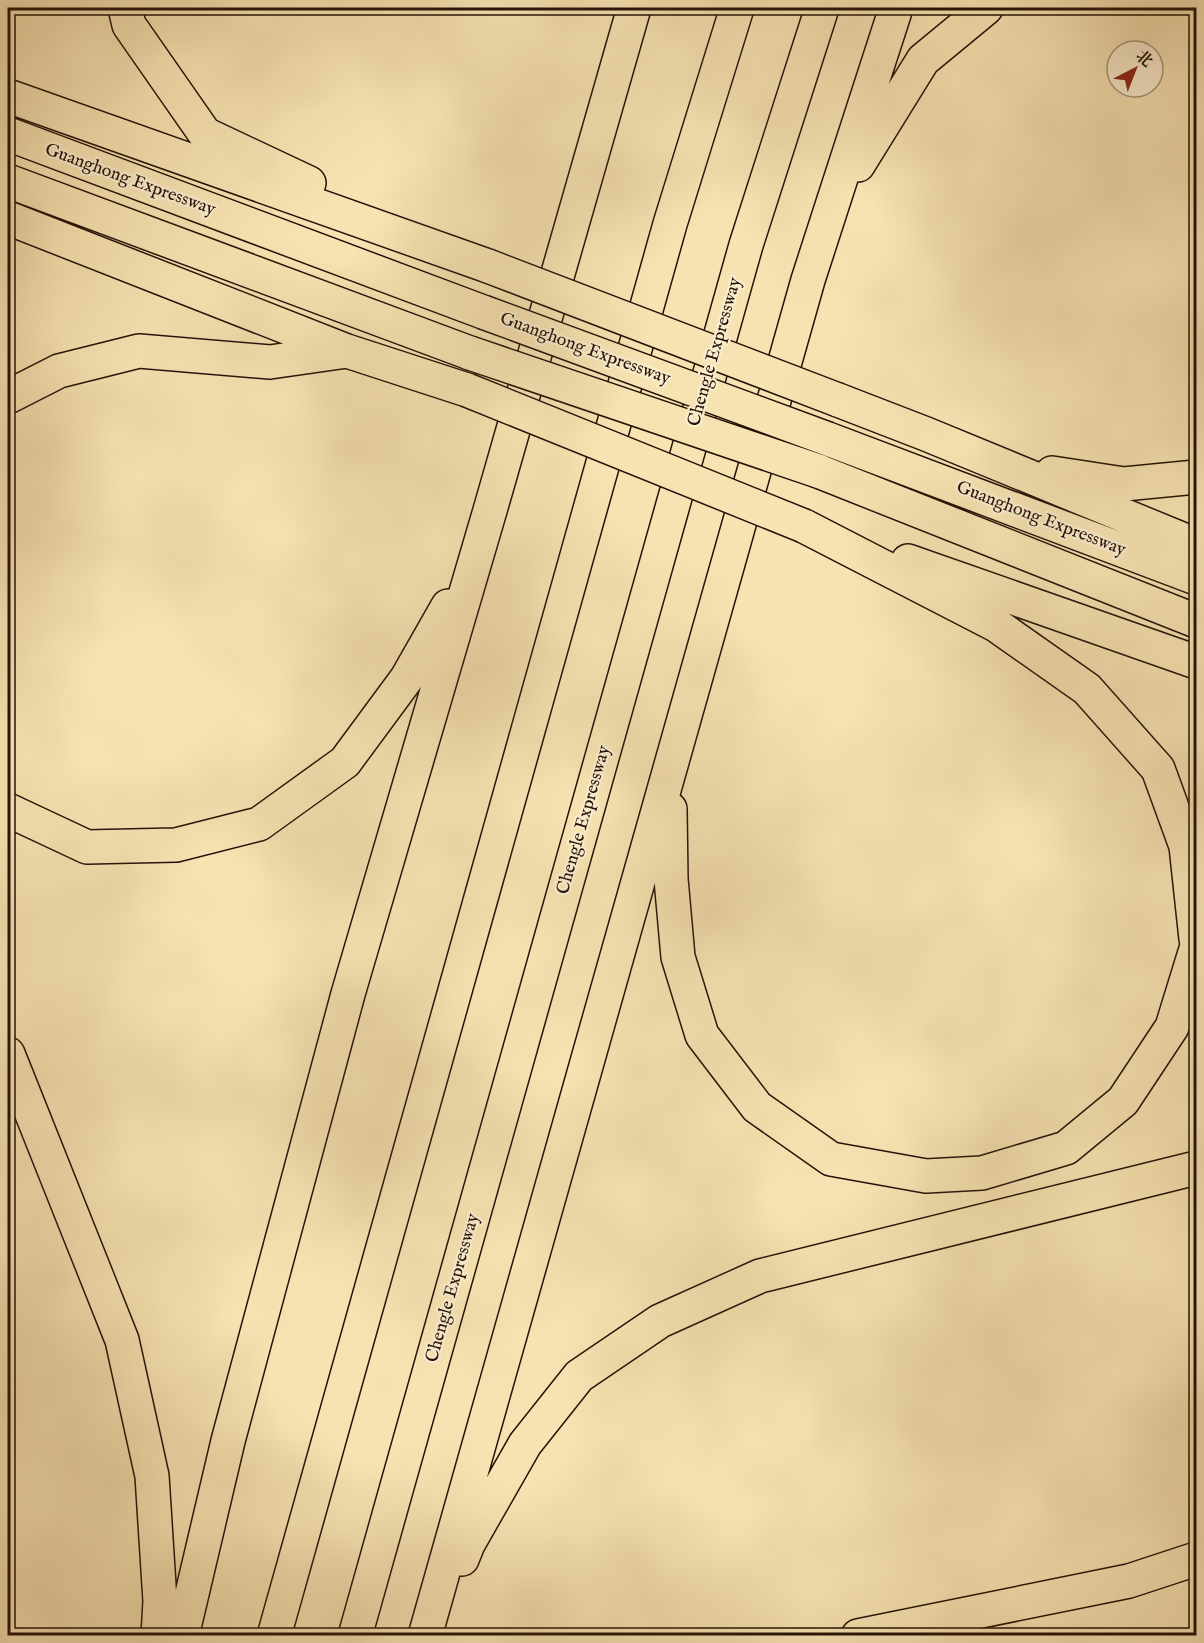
<svg xmlns="http://www.w3.org/2000/svg" width="1204" height="1643" font-family="'IM FELL English','Noto Serif SC',serif">
<style>
.lines{fill:none;stroke-linecap:round;stroke-linejoin:round}
.primary-casing{stroke:#241208;stroke-width:36}
.motorway-casing{stroke:#241208;stroke-width:36}
.primary{stroke:#f7e3b2;stroke-width:33}
.motorway{stroke:#f7e3b2;stroke-width:33}
.motorway-bridge-casing{stroke:#241208;stroke-width:36;stroke-linecap:butt}
.motorway-bridge{stroke:#f7e3b2;stroke-width:33}
.labels{text-anchor:middle;dominant-baseline:central;stroke-width:4.5;stroke-linejoin:round;paint-order:stroke}
.street-label{font-size:18px;fill:#241208;stroke:#faedcd}
</style>
<rect width="100%" height="100%" fill="#f7e3b2"/>
<filter id="stains"><feTurbulence type="fractalNoise" baseFrequency=".00333" numOctaves="4"/><feColorMatrix values="0 0 0 0 .2 0 0 0 0 .09 0 0 0 0 .02 0 0 0 .5 -.17"/></filter>
<radialGradient id="worn" r=".72"><stop offset=".6" stop-color="#630" stop-opacity="0"/><stop offset="1" stop-color="#630" stop-opacity=".3"/></radialGradient>
<g class="lines">
<g class="primary-casing">
<path id="primary" d="M858,1636L1129,1581L1196,1559"/>
</g>
<g class="motorway-casing">
<path id="motorway" d="M125,8L129,25L205,134L309,183
M8,96L488,266
M8,134L483,312
M858,165L923,60L986,8
M8,181L470,353
M8,218L347,351L467,390
M8,397L59,371L139,351L270,362L347,351
M838,400L926,434L1196,545
M828,439L1196,578
M818,471L1196,621
M1052,473L1124,484L1196,477
M804,526L996,625L1087,689L1158,769L1186,846L1196,939
M908,561L1196,662
M670,809L671,879L678,957L702,1035L757,1107L831,1159L926,1176L982,1173L1066,1148L1123,1101L1172,1027L1196,949
M8,810L87,847L176,845L259,824L345,762L407,678L448,606
M8,1054L122,1340L152,1476L160,1601L158,1636
M462,1559L468,1544L525,1444L579,1376L660,1321L760,1276L1196,1168
M182,1636L228,1441L348,994L491,507L634,8
M274,1636L670,224L737,8
M355,1636L746,245L822,8
M425,1636L808,280L896,8"/>
</g>
<use href="#primary" class="primary"/>
<use href="#motorway" class="motorway"/>
<g class="motorway-bridge-casing">
<path id="motorway-bridge" d="M488,266L838,400
M483,312L828,439
M470,353L818,471
M467,390L804,526"/>
</g>
<use href="#motorway-bridge" class="motorway-bridge"/>
</g>
<g class="labels">
<g class="street-label">
<text transform="translate(130 180) rotate(20)">Guanghong Expressway</text>
<text transform="translate(585 349) rotate(20)">Guanghong Expressway</text>
<text transform="translate(715 352) rotate(-74)">Chengle Expressway</text>
<text transform="translate(1041 519) rotate(21)">Guanghong Expressway</text>
<text transform="translate(584 820) rotate(-74)">Chengle Expressway</text>
<text transform="translate(453 1288) rotate(-74)">Chengle Expressway</text>
</g>
</g>
<rect width="1204" height="1643" fill="none" stroke="#f7e3b2" stroke-width="30"/>
<rect x="9" y="9" width="1186" height="1625" fill="none" stroke="#241208" stroke-width="3"/>
<rect x="15" y="15" width="1174" height="1613" fill="none" stroke="#241208" stroke-width="1.5"/>
<g transform="translate(1135 69) rotate(42)"><circle r="28" fill="#faedcd" stroke="#a4957e" stroke-width="1.5"/>
<path d="M0-4.5L10 22L0 15L-10 22Z" fill="#8f2418"/>
<text y="-9" font-size="16" font-weight="bold" text-anchor="middle" fill="#241208">北</text>
</g>
<rect width="100%" height="100%" filter="url(#stains)"/>
<rect width="100%" height="100%" fill="url(#worn)"/>
</svg>
